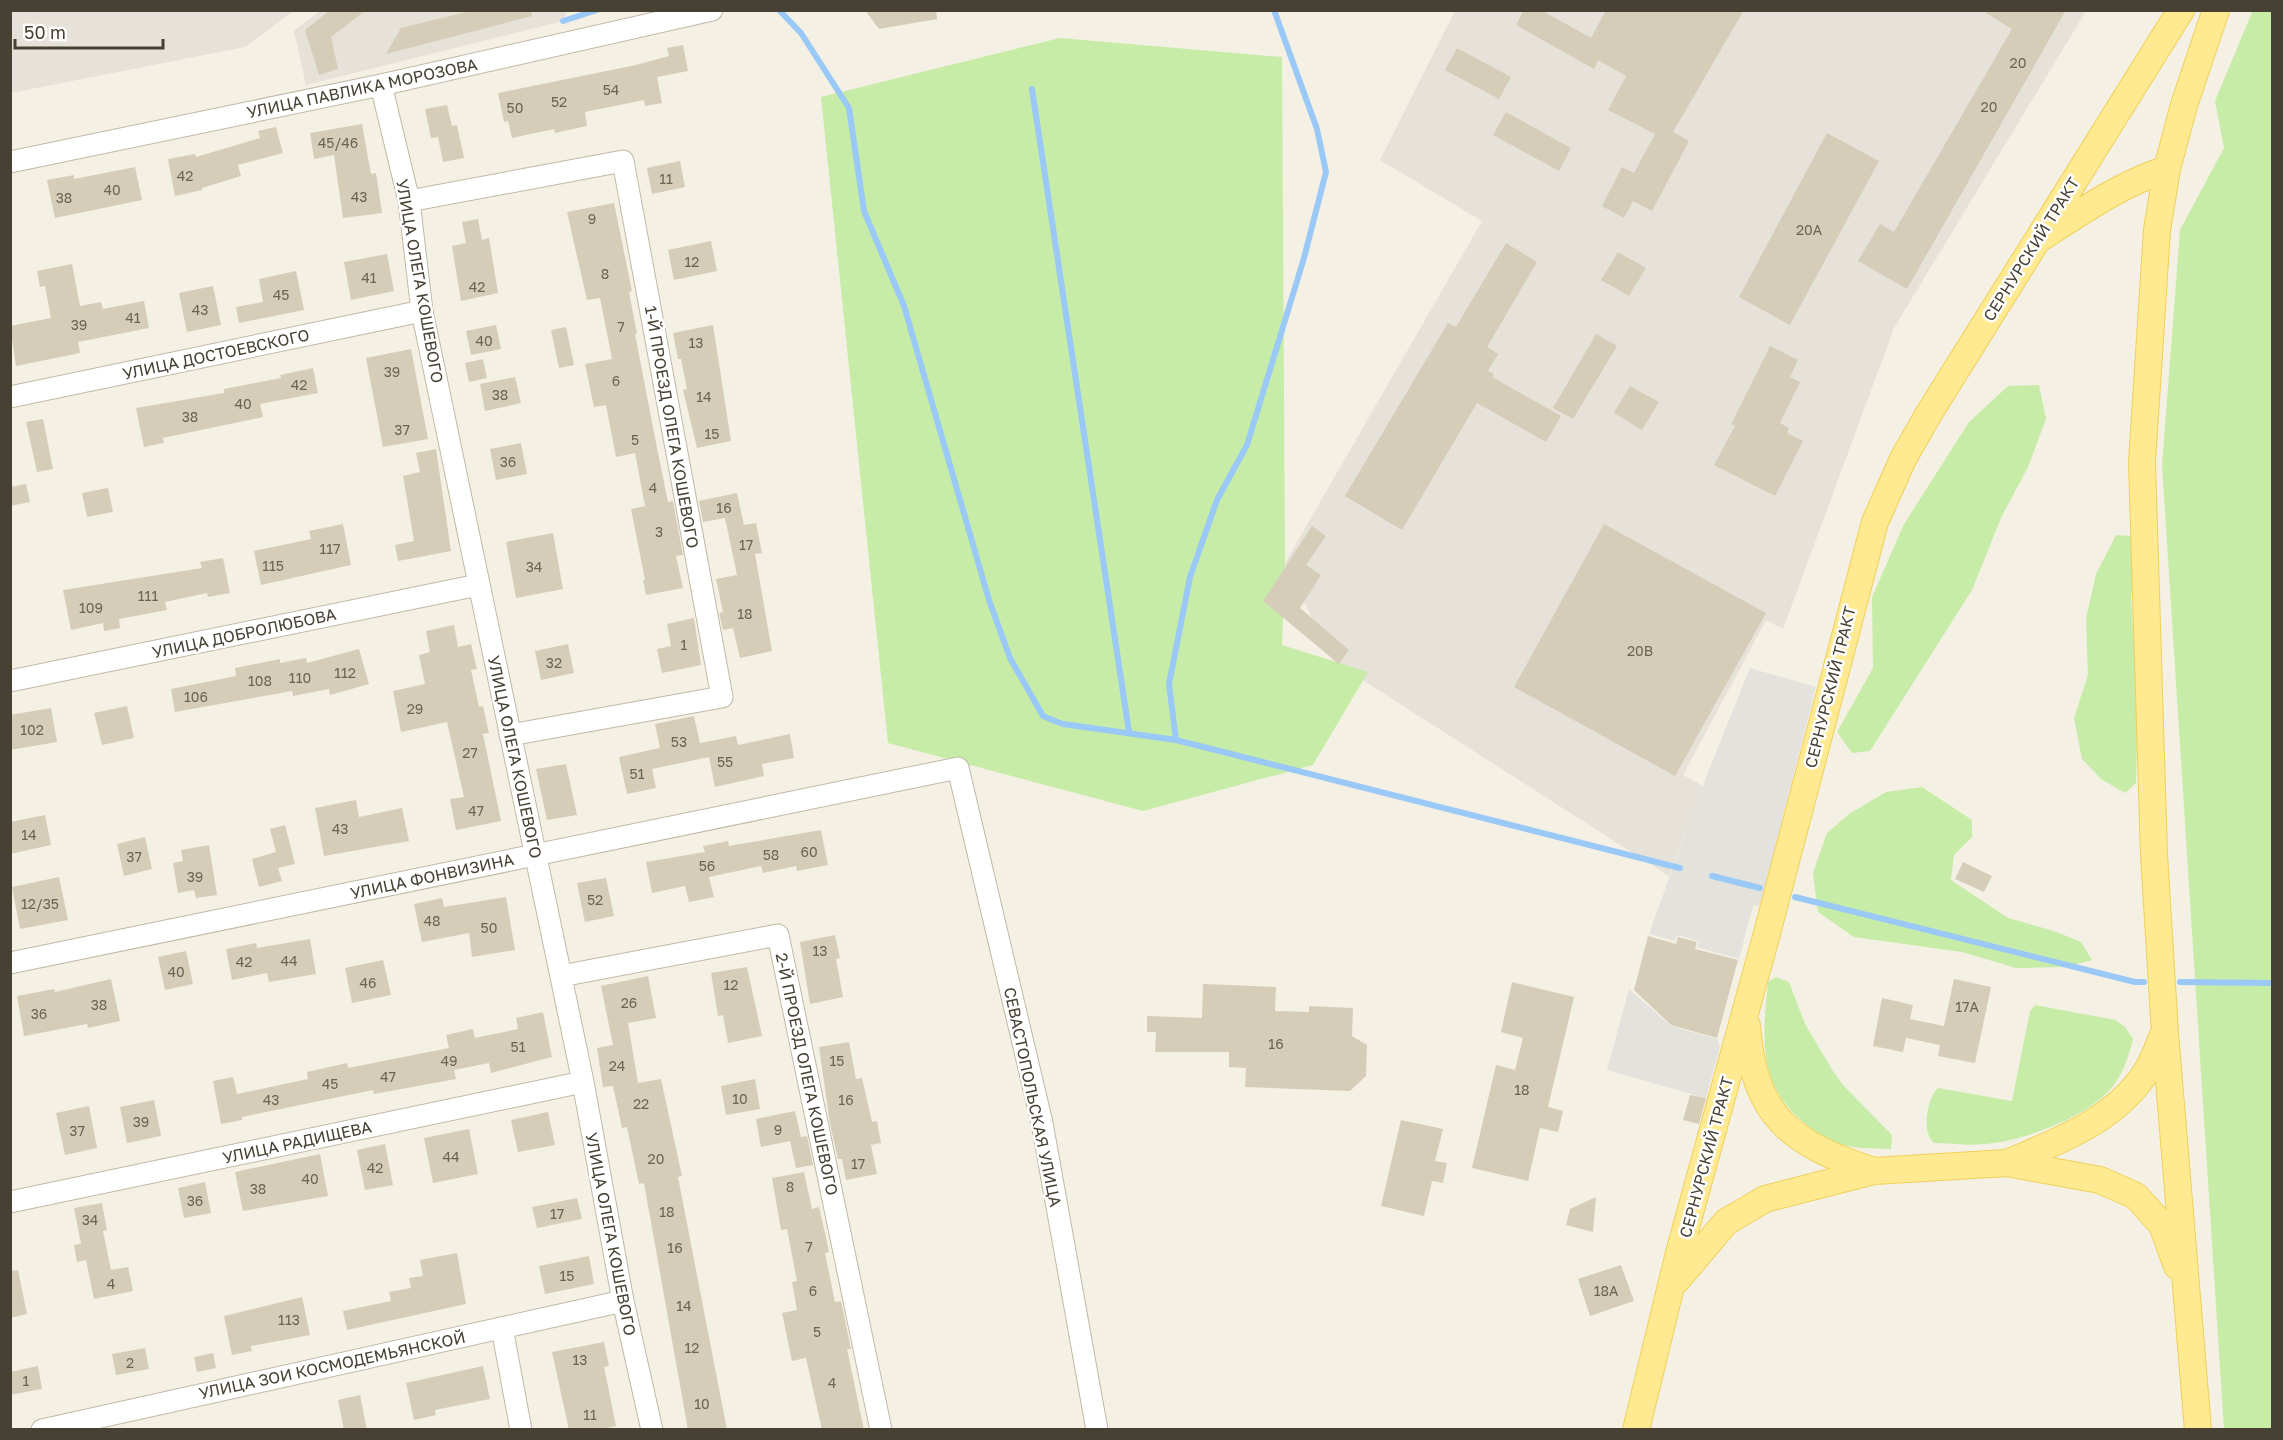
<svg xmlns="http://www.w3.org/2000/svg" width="2283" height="1440" font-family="'Golos Text',sans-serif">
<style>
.industrial{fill:#e6e1d9}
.green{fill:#c7eca8}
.parking{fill:#e4e2dd}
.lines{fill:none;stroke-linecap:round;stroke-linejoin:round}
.stream{stroke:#9ac8f7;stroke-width:6}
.building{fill:#d6cdb8}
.minor-casing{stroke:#c0b9a6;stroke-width:23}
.major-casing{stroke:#efd057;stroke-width:28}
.minor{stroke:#fff;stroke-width:21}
.major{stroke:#ffea92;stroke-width:26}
.labels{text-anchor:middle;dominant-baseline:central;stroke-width:5;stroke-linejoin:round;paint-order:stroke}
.number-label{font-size:14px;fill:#6a6454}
.street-label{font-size:16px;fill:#464133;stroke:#fff}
</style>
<rect width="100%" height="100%" fill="#f4f0e4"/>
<path class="industrial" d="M11,10H293V11L245,47L11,93Z
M320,11H567L563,21L306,85L294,31Z
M1455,11H2086L1894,328L1783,629L1766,620L1683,775L1703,786L1669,876L1333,661L1285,563L1482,221L1380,160Z"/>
<path class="green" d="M2253,10L2272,11V1429L2224,1430L2162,465L2180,230L2224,148L2215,101Z
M1060,38L1282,57L1285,563L1282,645L1368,672L1313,765L1143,811L888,743L821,97Z
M2039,385L2046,419L2028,467L2001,518L1972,590L1870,751L1852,753L1837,732L1873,668L1872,597L1904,524L1969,422L2008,386Z
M2116,535L2130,536L2135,561L2131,598L2138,700L2136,783L2125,793L2101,779L2082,759L2074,718L2088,675L2086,619L2096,574Z
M1922,787L1972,820V837L1954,855L1951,880L2008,918L2054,931L2081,942L2092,960L2066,967L2016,968L1962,952L1854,937L1818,912L1813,873L1827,833L1849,814L1886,792Z
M1776,977L1789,982L1805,1024L1833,1071L1843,1085L1892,1135L1891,1149C1873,1148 1852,1149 1836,1143C1824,1139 1811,1129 1802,1121C1756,1081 1763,1036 1768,982Z
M2035,1005L2115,1020L2125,1027L2133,1039C2129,1055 2124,1072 2113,1086C2089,1117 2023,1141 1985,1144C1968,1146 1950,1143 1934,1143C1921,1133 1927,1098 1938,1088L2012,1101L2030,1011Z"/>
<path class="parking" d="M1750,668L1816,687L1760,906L1753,905L1739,959L1697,947L1699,941L1677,935L1675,941L1649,934L1701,790Z
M1629,989L1671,1026L1717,1039L1720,1047L1706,1098L1607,1070Z"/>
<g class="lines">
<path class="stream" d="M779,10L801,33L849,108L864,211L904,306L989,600L1010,658L1043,716L1055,721
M563,21L597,10
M1032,89L1129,732
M1052,720L1063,724L1176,740L1680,868
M1176,740L1169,684L1190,577L1217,500L1247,445L1304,258L1326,172L1317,129L1274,10
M1712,876L1760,888
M1795,897L2135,982H2144
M2180,982L2272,983"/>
</g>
<path class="building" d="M330,10H366L331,37L338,69L319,75L305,30Z
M475,10H531L532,16L386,54L401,28Z
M865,10H936L937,19L879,29Z
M1524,10H1541L1591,38L1606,10H1744L1673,132L1689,141L1652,211L1633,201L1624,218L1602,206L1622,167L1634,173L1655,134L1608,110L1626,76L1598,60L1594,69L1516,25Z
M1981,10H2066L1907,289L1858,261L1880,224L1894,232L2012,29Z
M683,45L688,71L657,77L662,103L645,106L644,100L585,112L587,126L555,133L554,129L512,138L508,121L504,122L498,93L636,65L669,56L667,48Z
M1457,48L1511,77L1499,99L1445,70Z
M447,105L452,126L457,125L464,158L443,162L438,137L431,138L425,109Z
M1506,112L1571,148L1559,171L1493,135Z
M362,124L371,174L376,173L382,213L343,218L334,155L314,159L310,133Z
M276,127L283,153L238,165L241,176L202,188V190L175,196L168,159L195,154L196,157L260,138L258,131Z
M1827,133L1879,161L1790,325L1739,297Z
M680,161L685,187L652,194L647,168Z
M135,167L142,200L55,218L47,180L74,175V179Z
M614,203L632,291L629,292L637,334H635L657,448L668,502L673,501L683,555L676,556L683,588L646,595L643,580H645L631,509L645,506L635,453L616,457L606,405L594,407L585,364L612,359L600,298L587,300L567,212Z
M478,219L482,240L489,238L498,293L461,301L452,246L466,243L462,222Z
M711,241L717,271L674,280L668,250Z
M1506,243L1537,262L1487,347L1498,354L1488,371L1494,374L1492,377L1561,416L1546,442L1477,403L1402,530L1345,496L1448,323L1456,327Z
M1618,252L1646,268L1629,296L1601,280Z
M387,254L394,291L351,300L344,262Z
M72,264L80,306L101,302L103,309L144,301L149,328L78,342L80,353L16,366L10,326L51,318L45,286L40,287L37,271Z
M296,271L304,310L239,323L236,307L263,302L259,279Z
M213,286L221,325L187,332L179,293Z
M496,325L501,349L471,355L466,331Z
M713,325L731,441L697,448L683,390L687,389L681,359H678L673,333Z
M566,327L574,365L559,368L551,330Z
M1596,334L1617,346L1573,419L1553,408Z
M1770,346L1798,360L1790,377L1800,382L1780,423L1789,428L1787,433L1803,441L1775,496L1714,465L1735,426L1731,424Z
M411,349L428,439L383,447L366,358Z
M483,359L487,378L469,382L465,363Z
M313,368L318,393L260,404L263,417L163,438L164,443L144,447L136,408L224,393V389L281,378L280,375Z
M515,377L521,403L485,411L480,384Z
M1630,386L1659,402L1642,430L1614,413Z
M43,419L53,469L37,472L26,422Z
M521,443L527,474L496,480L490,449Z
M436,449L451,551L398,561L395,545L414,541L403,476L420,472L416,453Z
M26,484L30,502L10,506V487Z
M108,488L113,512L87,517L82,493Z
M737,493L744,525L756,523L762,553L755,554L772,651L740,658L733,628L723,630L719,613L723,612L716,579L737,575L725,518L703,522L699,501Z
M343,524L351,565L261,585L254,551L311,539L309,531Z
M1604,524L1766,613L1675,776L1514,687Z
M1312,526L1326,536L1306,565L1321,575L1300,608L1349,650L1339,664L1263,601Z
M553,533L563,589L516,598L506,542Z
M223,558L230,593L208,597L207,593L165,602L167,610L119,619L120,628L104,631L103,623L71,630L63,590L202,568L200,562Z
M694,618L701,665L662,673L657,649L671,646L667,624Z
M454,625L458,647L471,644L477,669L471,670L479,707L483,706L489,733L483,734L501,821L456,830L450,799L464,797L447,722L401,732L393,691L425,684L419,655L430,652L426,631Z
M568,644L574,673L541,680L535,651Z
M359,649L369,684L330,695L329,689L293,696L292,691L175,712L171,689L236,676L235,668L280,659V663L306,658L307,663Z
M127,706L134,738L102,745L94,713Z
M51,708L57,742L10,750V715Z
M694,716L700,743L736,736L738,745L790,734L794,758L762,764L764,776L715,787L709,757L652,769L656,788L627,794L619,757L660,748L655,724Z
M566,764L577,815L547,820L536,769Z
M356,800L359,817L402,808L409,841L324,856L315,808Z
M45,815L51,845L10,854V822Z
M285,825L295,864L278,868L282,881L259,887L252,859L276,852L270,829Z
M821,830L828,865L797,871L796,866L763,873L761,866L709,877L714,897L689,902L685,886L652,893L646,862L705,852L703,846L728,841L729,846Z
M145,837L152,869L124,876L117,844Z
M209,845L217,895L196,898L194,890L178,893L173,863L183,861L181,850Z
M1963,862L1992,876L1984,892L1955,879Z
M59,877L68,920L20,929L12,887Z
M606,878L614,916L585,922L577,883Z
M506,897L515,950L472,957L469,933L422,942L414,904L442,898L444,907Z
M835,935L840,958L836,959L843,997L810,1004L800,942Z
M1648,936L1676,944L1678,937L1697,942L1695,949L1738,960L1717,1038L1671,1025L1634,990Z
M310,939L316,974L269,982L267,973L232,980L226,949L256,943L257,948Z
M186,951L193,984L165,990L158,957Z
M383,960L391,995L352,1003L345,968Z
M747,967L762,1036L728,1043L723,1015L718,1016L711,973Z
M648,976L656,1018L628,1023L638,1083L661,1079L682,1176L678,1177L727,1430H688L644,1183L639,1184L627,1127L622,1128L613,1086L603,1087L597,1048L613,1045L601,986Z
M111,979L120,1021L88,1028L87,1024L24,1036L17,996L54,989L55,992Z
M1954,979L1991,987L1975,1063L1938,1056L1940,1045L1906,1038L1903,1052L1873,1046L1882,998L1913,1005L1910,1019L1944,1026Z
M1512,982L1574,997L1548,1107L1563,1111L1558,1132L1540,1128L1528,1181L1472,1168L1496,1065L1515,1070L1523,1038L1501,1032Z
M1203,984L1276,987L1275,1011L1309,1012V1006L1353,1008L1352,1036L1367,1045L1366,1076L1350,1091L1245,1087L1246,1068L1229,1067V1052H1155L1156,1032H1147V1016L1202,1018Z
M543,1012L552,1057L491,1073L489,1063L454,1070L456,1079L374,1094L373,1090L242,1117V1120L221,1124L213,1081L233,1077L237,1094L308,1079L307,1072L347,1063L348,1068L449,1048L446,1035L473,1029L475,1038L518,1029L516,1018Z
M849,1042L856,1079L862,1078L872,1122L877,1121L881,1143L871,1145L877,1174L846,1180L842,1159H838L830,1124L819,1047Z
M755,1079L760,1109L726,1115L721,1086Z
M1690,1095L1706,1098L1699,1124L1683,1120Z
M154,1100L161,1136L127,1143L120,1107Z
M89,1106L97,1148L65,1155L56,1113Z
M795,1111L801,1137L807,1136L813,1165L796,1168L790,1141L761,1147L756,1119Z
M548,1112L555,1145L518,1152L511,1120Z
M1401,1120L1443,1129L1435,1161L1447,1163L1443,1183L1432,1181L1424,1216L1381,1206Z
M469,1129L478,1174L433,1183L424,1138Z
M385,1144L393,1185L365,1190L357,1150Z
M320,1154L328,1196L243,1211L235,1172Z
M804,1172L812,1209L819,1207L825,1233L829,1252L825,1253L835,1302L841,1301L851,1349H847L864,1430H822L806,1358L792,1361L782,1313L797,1310L792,1282L797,1281L787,1229L781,1230L772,1178Z
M205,1182L211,1213L184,1218L178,1188Z
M1596,1197L1593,1232L1566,1225L1570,1209Z
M577,1198L582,1219L537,1228L532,1207Z
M102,1203L107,1230L103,1231L111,1270L128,1267L133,1291L94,1299L86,1260L77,1262L74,1245L81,1244L74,1208Z
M457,1253L466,1304L347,1330L343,1311L391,1301L389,1292L411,1288L409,1278L423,1276L420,1260Z
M589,1256L594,1284L545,1294L539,1266Z
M1621,1265L1634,1301L1590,1316L1578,1279Z
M18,1270L27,1314L10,1318V1271Z
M302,1297L310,1335L251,1346L252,1351L232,1355L224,1316Z
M604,1342L609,1366L604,1367L616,1426L598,1430H569L552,1352Z
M145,1348L149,1369L116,1375L112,1354Z
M213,1353L216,1368L197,1372L194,1357Z
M38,1366L42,1389L10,1395V1372Z
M483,1366L490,1399L435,1410L436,1415L414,1420L406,1383Z
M360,1395L367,1430H344L338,1400Z"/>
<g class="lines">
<g class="minor-casing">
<path id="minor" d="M381,85L409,201L422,311L583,1082L623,1301L652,1430
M10,162L381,85L712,10
M409,201L623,161L722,697L510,735
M10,397L422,311
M10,681L478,585
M10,963L958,768L1042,1123L1097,1430
M561,976L778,935L881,1430
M10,1202L583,1082
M502,1328L521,1430
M42,1430L623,1301"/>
</g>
<g class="major-casing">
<path id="major" d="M2044,236C2084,210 2121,184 2167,169
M1747,1026C1754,1118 1792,1144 1874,1171
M2007,1163C2059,1141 2117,1120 2148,1069C2154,1059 2158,1047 2163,1035
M1677,1280L1726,1222L1765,1199L1874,1171L2007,1163L2100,1180L2136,1196L2162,1225L2177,1266
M1636,1430L1679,1253L1766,937L1875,522L1903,459L1928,415L2181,10
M2198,1430L2165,1033L2154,855L2142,462L2157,230L2167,169L2184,105L2216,10"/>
</g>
<use href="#minor" class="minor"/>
<use href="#major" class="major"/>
</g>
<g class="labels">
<g class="number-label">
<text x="2018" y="62">20</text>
<text x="611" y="89">54</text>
<text x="559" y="101">52</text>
<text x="1989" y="106">20</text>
<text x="515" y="107">50</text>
<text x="338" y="142">45/46</text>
<text x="185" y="175">42</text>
<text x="666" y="178">11</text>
<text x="112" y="189">40</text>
<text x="359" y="196">43</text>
<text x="64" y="197">38</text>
<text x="592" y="218">9</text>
<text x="1809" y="229">20А</text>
<text x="692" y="261">12</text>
<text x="605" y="273">8</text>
<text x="369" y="277">41</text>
<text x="477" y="286">42</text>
<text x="281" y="294">45</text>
<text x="200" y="309">43</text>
<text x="133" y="317">41</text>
<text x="79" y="324">39</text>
<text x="621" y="326">7</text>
<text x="484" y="340">40</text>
<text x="696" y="342">13</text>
<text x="392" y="371">39</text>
<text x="616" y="380">6</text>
<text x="299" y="384">42</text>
<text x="500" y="394">38</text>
<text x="704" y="396">14</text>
<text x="243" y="403">40</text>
<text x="190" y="416">38</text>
<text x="402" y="429">37</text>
<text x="712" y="433">15</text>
<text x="635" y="439">5</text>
<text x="508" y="461">36</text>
<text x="653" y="487">4</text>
<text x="724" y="507">16</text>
<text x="659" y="531">3</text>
<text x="746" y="544">17</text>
<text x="330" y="548">117</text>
<text x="273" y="565">115</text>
<text x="534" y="566">34</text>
<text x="148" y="595">111</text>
<text x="91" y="607">109</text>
<text x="745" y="613">18</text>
<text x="684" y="644">1</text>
<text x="1640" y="650">20В</text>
<text x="554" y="662">32</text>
<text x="345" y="672">112</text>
<text x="300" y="677">110</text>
<text x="260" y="680">108</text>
<text x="196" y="696">106</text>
<text x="415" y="708">29</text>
<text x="32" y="729">102</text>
<text x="679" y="741">53</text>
<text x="470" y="752">27</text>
<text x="725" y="761">55</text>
<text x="637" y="773">51</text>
<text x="476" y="810">47</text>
<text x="340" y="828">43</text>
<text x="29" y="834">14</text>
<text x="809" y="851">60</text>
<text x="771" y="854">58</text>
<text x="134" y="856">37</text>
<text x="707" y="865">56</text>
<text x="195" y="876">39</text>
<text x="595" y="899">52</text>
<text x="40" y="903">12/35</text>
<text x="432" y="920">48</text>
<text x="489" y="927">50</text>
<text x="820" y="950">13</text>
<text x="289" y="960">44</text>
<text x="244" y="961">42</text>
<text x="176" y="971">40</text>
<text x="368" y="982">46</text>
<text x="731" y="984">12</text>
<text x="629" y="1002">26</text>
<text x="99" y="1004">38</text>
<text x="1967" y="1006">17А</text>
<text x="39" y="1013">36</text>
<text x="1276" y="1043">16</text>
<text x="518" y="1046">51</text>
<text x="449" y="1060">49</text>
<text x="837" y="1060">15</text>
<text x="617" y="1065">24</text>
<text x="388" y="1076">47</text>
<text x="330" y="1083">45</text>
<text x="1522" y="1089">18</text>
<text x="740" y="1098">10</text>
<text x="271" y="1099">43</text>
<text x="846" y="1099">16</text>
<text x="641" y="1103">22</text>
<text x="141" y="1121">39</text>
<text x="778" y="1129">9</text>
<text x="77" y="1130">37</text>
<text x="451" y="1156">44</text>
<text x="656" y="1158">20</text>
<text x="858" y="1163">17</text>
<text x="375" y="1167">42</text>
<text x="310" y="1178">40</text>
<text x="790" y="1186">8</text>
<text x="258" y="1188">38</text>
<text x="195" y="1200">36</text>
<text x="667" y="1211">18</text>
<text x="557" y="1213">17</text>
<text x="90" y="1219">34</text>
<text x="809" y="1246">7</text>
<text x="675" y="1247">16</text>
<text x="567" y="1275">15</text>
<text x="111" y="1283">4</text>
<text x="813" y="1290">6</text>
<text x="1606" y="1290">18А</text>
<text x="684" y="1305">14</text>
<text x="289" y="1319">113</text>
<text x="817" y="1331">5</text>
<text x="692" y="1347">12</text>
<text x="580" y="1359">13</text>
<text x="130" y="1362">2</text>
<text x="26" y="1380">1</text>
<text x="832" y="1382">4</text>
<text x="702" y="1403">10</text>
<text x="590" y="1414">11</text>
</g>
<g class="street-label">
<text transform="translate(362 88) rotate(-12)">УЛИЦА ПАВЛИКА МОРОЗОВА</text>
<text transform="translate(2031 249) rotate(-58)">СЕРНУРСКИЙ ТРАКТ</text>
<text transform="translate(420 281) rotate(80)">УЛИЦА ОЛЕГА КОШЕВОГО</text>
<text transform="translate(216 354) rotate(-12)">УЛИЦА ДОСТОЕВСКОГО</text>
<text transform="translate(672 427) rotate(80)">1-Й ПРОЕЗД ОЛЕГА КОШЕВОГО</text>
<text transform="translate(244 633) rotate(-12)">УЛИЦА ДОБРОЛЮБОВА</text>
<text transform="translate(1830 687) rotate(-76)">СЕРНУРСКИЙ ТРАКТ</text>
<text transform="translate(515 757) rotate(78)">УЛИЦА ОЛЕГА КОШЕВОГО</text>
<text transform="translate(432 876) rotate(-12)">УЛИЦА ФОНВИЗИНА</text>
<text transform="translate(807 1074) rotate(78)">2-Й ПРОЕЗД ОЛЕГА КОШЕВОГО</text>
<text transform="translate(1033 1097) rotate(78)">СЕВАСТОПОЛЬСКАЯ УЛИЦА</text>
<text transform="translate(297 1142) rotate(-12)">УЛИЦА РАДИЩЕВА</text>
<text transform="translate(1706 1157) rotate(-75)">СЕРНУРСКИЙ ТРАКТ</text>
<text transform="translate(611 1234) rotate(79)">УЛИЦА ОЛЕГА КОШЕВОГО</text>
<text transform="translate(332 1365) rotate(-12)">УЛИЦА ЗОИ КОСМОДЕМЬЯНСКОЙ</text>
</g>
</g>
<rect width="2283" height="1440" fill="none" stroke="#464133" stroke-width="24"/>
<path d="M15 39v9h148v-9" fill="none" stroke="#464133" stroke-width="3"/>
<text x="24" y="39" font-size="18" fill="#464133" stroke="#ffffff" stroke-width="4.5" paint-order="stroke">50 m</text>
</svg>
